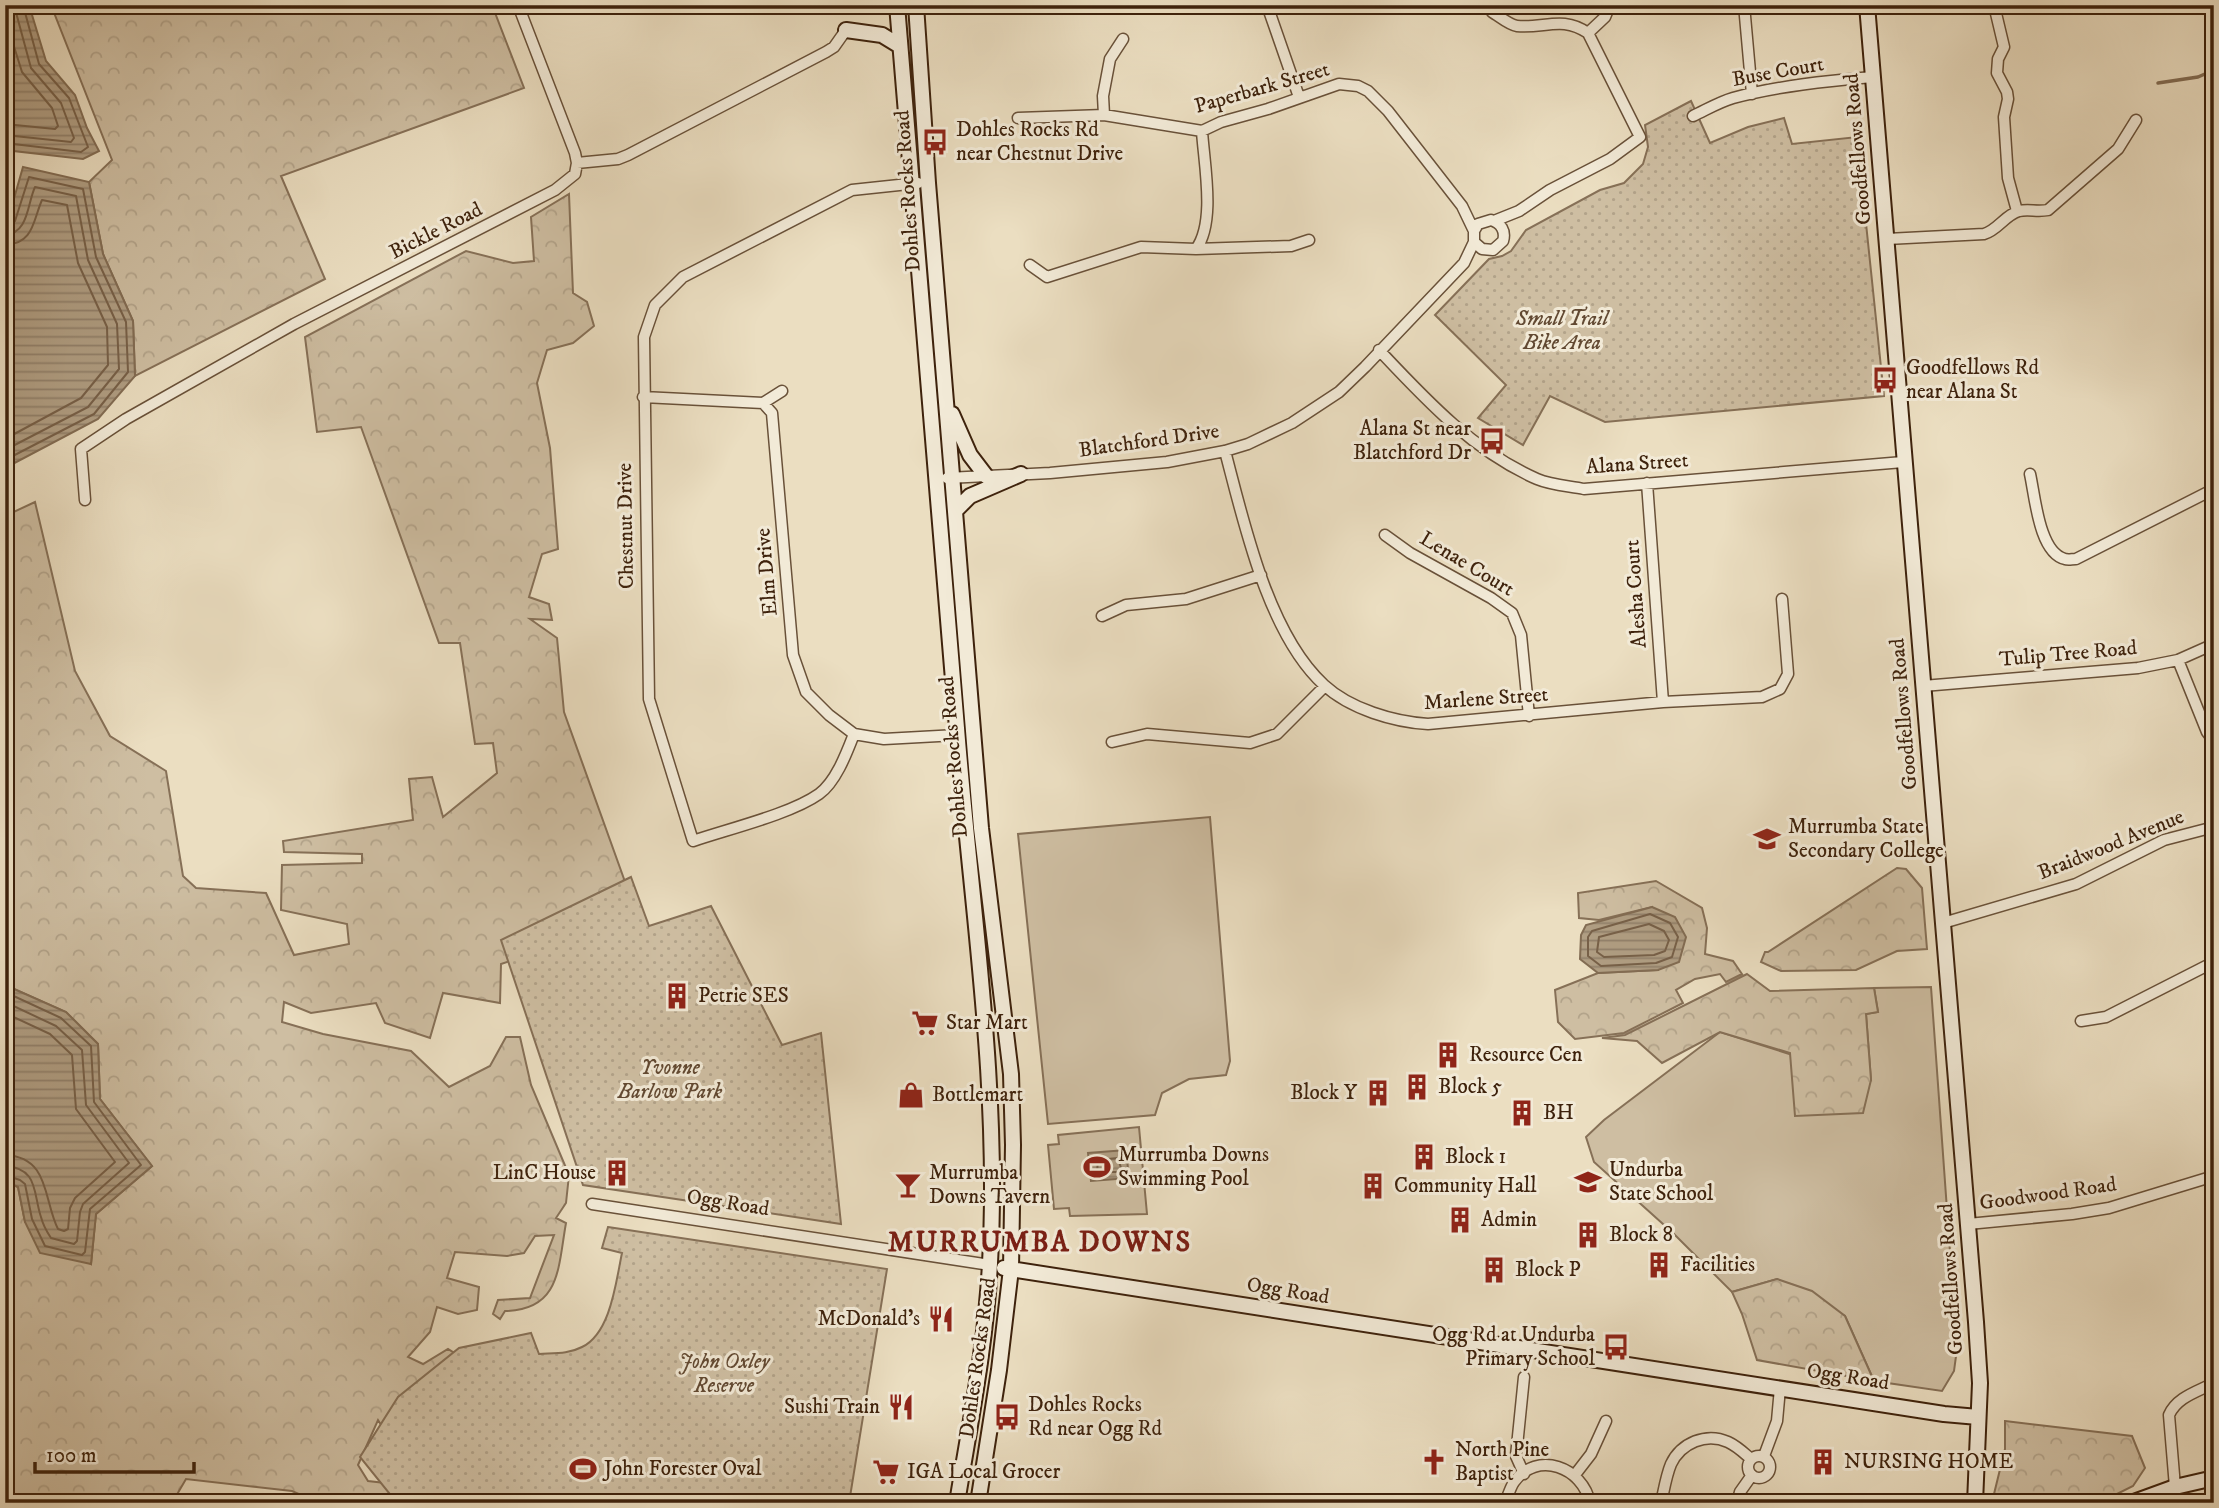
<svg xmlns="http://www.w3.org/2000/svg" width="2219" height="1508" font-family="'IM FELL DW Pica',serif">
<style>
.grass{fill:#cebea2;stroke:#867057;stroke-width:2}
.forest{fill:url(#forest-crowns);stroke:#867057;stroke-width:2}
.park{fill:url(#park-dots);stroke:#867057;stroke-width:2}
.water{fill:url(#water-rules);stroke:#826c53;stroke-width:2}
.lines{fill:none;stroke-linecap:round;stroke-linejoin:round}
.shore{stroke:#776048;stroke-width:2}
.stream{stroke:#826c53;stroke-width:3.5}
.street-casing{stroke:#695139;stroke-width:13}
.secondary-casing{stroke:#3e220c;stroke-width:18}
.street{stroke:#f2ead7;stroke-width:10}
.secondary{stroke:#f2ead7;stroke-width:14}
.labels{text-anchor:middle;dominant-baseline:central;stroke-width:6;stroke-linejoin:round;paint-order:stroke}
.street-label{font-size:21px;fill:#3e220c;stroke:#f2ead7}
.poi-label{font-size:21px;fill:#3e220c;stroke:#f2ead7;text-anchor:start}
.park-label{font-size:21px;font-style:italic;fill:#624932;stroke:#f2ead7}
.district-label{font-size:28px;font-weight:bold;letter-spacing:2px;fill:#7a1f14;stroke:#f2ead7}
</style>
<defs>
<pattern id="forest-crowns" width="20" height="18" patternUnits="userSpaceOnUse" patternTransform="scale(1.75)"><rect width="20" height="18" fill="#cebea2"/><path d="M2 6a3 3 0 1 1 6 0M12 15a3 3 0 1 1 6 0" fill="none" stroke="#b2a38a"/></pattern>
<pattern id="park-dots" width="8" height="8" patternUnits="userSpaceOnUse" patternTransform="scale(1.75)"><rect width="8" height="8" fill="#cebea2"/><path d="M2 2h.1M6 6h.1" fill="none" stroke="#b2a38a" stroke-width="1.8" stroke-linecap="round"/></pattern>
<pattern id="water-rules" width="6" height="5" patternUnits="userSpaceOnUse" patternTransform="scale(1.75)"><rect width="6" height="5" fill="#b09e83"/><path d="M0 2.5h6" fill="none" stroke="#91806a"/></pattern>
</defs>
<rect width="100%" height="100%" fill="#ebdec1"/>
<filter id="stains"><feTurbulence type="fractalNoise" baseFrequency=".00286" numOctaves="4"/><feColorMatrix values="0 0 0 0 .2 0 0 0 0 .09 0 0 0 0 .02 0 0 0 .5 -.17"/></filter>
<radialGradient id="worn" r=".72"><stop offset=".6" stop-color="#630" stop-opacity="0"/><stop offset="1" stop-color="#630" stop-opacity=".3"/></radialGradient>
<path class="grass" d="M1210,817L1230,1061L1226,1075L1189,1079L1162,1093L1155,1115L1048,1124L1018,834Z
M1931,987L1957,1349L1954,1371L1942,1391L1874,1381L1845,1316L1777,1279L1732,1292L1673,1233L1594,1162L1586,1137L1604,1120L1720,1032L1871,1080L1866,1014L1878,1012L1874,988Z
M1139,1127L1147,1214L1070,1216L1069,1208L1054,1209L1048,1145L1059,1144L1058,1135Z"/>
<path class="forest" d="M51,5H492L524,88L281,176L325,279L135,376L133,321L103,254L89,182L112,160Z
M569,194L573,293L587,302L594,326L573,343L547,350L537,383L550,448L558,549L542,554L529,597L549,604L552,620L530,619L557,638L564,712L624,879L599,954L534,953L501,964L500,1003L443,993L430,1038L385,1023L376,1003L311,1013L284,1002L282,1022L323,1034L411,1051L449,1087L490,1066L506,1037H520L531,1085L569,1175L566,1203L556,1218L566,1223C558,1267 561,1310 505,1311L500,1319L493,1314L498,1300L530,1298L554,1235L535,1236L524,1253L507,1256L455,1252L447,1278L479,1287L477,1310L458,1314L437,1307L430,1332L408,1357L423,1364L448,1349L470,1363L399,1453L378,1420L358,1465L368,1481L394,1484L445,1503H319L292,1491L186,1479L172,1503H5V1181L18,1187L25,1222L91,1264L96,1214L152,1166L100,1099L98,1044L66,1012L5,985V516L35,502L75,671L110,736L166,771L183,876L196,888L266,893L294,955L349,944L347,924L281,910L282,865L362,863V854L284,852L283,841L413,820L409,779L432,777L443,817L497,773L493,743L475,744L460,643H439L361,427L317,432L305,337L466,251L513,263L534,261L531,217Z
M1897,868L1906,869L1922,888L1927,949L1897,951L1856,970L1781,971L1761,962L1765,952H1768Z
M1656,881L1702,908L1707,928L1705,954L1733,961L1742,974L1726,982L1720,974L1695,979L1676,990L1683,1003L1624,1033L1575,1039L1558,1022L1555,990L1598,973L1658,970L1652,907L1599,920L1579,918L1578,893Z
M1747,974L1770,991L1874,988L1878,1012L1866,1014L1871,1080L1863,1113L1795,1116L1790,1053L1720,1032L1662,1063L1637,1041L1602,1038L1625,1035Z
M1777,1279L1812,1291L1845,1316L1874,1381L1757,1360L1742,1314L1732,1292Z
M2005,1421L2132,1436L2145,1468L2133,1486L2099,1503H1997L1994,1494L2005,1449Z"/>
<path class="park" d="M1691,101L1710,143L1748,127L1784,118L1792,144L1857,137L1884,396L1605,422L1550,396L1523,445L1478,418L1506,385L1435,315L1489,259L1502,256L1511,251L1526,230L1600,190L1624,183L1643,164L1648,147L1645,125Z
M631,877L649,926L711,906L782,1045L821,1033L841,1224L583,1185L501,940Z
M608,1227L887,1269L849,1503H397L360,1457L398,1397L459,1348L531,1333L539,1354C554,1353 569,1354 582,1347C611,1333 616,1281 622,1253L602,1248Z"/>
<path class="water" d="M5,5H29L46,61L75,95L87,128L99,151L83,159L5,150Z
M23,167L89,182L103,254L133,321L135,376L98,419L5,468V230Z
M1652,907L1675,917L1686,937L1679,962L1658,970L1598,973L1580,959L1581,935L1586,925Z
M5,985L66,1012L98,1044L100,1099L152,1166L96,1214L91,1264L40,1253L25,1222L18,1187L5,1181Z
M1126,1150L1129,1178L1091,1181L1088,1153Z"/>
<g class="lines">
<path class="shore" d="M5,18L22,72L52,108L58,126L55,129L5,124
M5,135L71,142L74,138L61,103L31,68L14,5
M5,143L81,152L88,147L69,98L39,64L23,5
M5,226L11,225L15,221L29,177L83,189L96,257L126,322L128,372L94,414L5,460
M5,235C29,233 27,204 35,187L76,196L88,260L117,324L119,369L88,407L5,450
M5,245C34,244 33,220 42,200L67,205L78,263L107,327L108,365L81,398L5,439
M1650,914L1670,923L1678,937L1672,957L1656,963L1601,966L1588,956V937L1592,931Z
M1649,924L1664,931L1669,940L1665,951L1654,955L1604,957L1597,952L1599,937Z
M5,992L61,1018L91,1046L94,1102L141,1165L90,1209L85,1252L82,1255L45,1246L32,1219L25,1184L20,1180L5,1175
M5,1002L56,1026L82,1050L86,1105L129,1163L83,1204L80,1212L77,1241L74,1244L51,1238C47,1232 43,1225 41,1217C33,1194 39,1168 5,1166
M5,1013L50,1034L72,1055L76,1109L115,1162L75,1198L70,1208L68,1229L64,1231L58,1229C43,1199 50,1157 5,1155
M1118,1158L1121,1168L1119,1172H1097L1098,1160Z"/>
<path class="stream" d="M2158,83L2198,77L2214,70"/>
<g class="street-casing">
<path id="street" d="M1267,5L1299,97
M1744,5L1752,94
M1994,5L2004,47L1998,59L1997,73L2007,92L2008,99L2004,117L2008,178L2017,211
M1492,12C1499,16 1509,25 1517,26C1544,29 1562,15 1588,33L1640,137L1610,159L1550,190L1519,211L1494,221
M1588,33L1605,17L1610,5
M1104,115L1103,96L1110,59L1123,39
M1693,116C1706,110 1719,102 1733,98C1778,86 1826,81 1873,77
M1018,118L1104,115L1202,131L1221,122L1268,109L1339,84L1358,86L1368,91L1388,111L1462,206L1474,231
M577,163L618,159L628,155L826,52L834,47L846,30
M1887,239L1984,234C1998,230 2005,215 2019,211C2028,209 2038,212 2048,210L2118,149L2136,120
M1196,249C1216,222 1204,164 1202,131
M1030,265L1047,277L1141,247L1196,249L1291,246L1309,240
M1379,350C1426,400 1473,451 1537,479C1551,485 1569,486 1584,489L1903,462
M643,397L763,403L772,413L793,655L806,692L829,715L854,734L884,739L957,735
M763,403L782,391
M1225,451C1244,523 1268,634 1324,685C1350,709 1394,722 1428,724L1663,702L1762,697L1780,689L1788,674L1782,599
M2030,474C2035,496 2039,553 2065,559C2068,560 2072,559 2076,559L2214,489
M947,478L1050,473L1167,462L1225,451L1248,444L1292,423L1339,392L1365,367L1464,263L1474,242V231L1478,224L1491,220C1501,223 1506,231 1503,241L1493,250L1482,249L1474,242
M1647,483L1663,702
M85,500L81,449L126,419L294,324L555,190L575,174L577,163L575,153L518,5
M1385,535L1410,553L1491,598L1512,613L1521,635L1529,716
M1102,616L1126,605L1186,599L1261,575
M2178,660L2207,732L2214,741
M1923,686L2138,668L2178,660L2214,644
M854,734C847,752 836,782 819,794C791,814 728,829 693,841L649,699L644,337L655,305L683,277L852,190L918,183
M1112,742L1147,734L1250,743L1277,734L1325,686
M1943,923L2076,884L2164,840L2214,827
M2081,1021L2106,1017L2214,962
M592,1204L990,1265
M1968,1224L2072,1214L2109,1208L2214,1176
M1748 1467a11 11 0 1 1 22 0a11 11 0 1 1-22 0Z
M1764,1456L1777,1421L1780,1388
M1524,1474L1516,1456L1524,1377
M1574,1476L1591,1454L1606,1421
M2175,1487L2169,1415C2177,1397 2197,1392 2214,1383
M1505,1503C1508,1496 1510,1488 1514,1482C1537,1450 1583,1467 1590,1503
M1661,1503C1664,1490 1666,1476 1671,1464C1681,1443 1706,1432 1728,1442C1737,1446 1744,1453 1751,1459
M1737,1503L1740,1492L1752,1475"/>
</g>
<g class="secondary-casing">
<path id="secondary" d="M897,5C917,246 937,487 957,728C971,906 1000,1084 990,1263C986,1344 970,1423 957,1503
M916,5L928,183L981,828L1011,1074L1013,1145L1011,1269L999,1370L978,1503
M1867,5L1976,1322L1980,1383L1975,1503
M846,30L882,35L900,46
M952,414L970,455L986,476
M955,511L970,496L1021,474
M1004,1268L1944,1414L1978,1417
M2131,1503L2175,1487L2214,1478"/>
</g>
<use href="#street" class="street"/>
<use href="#secondary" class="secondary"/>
</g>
<defs>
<g id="bus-bare" transform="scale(2.1)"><path d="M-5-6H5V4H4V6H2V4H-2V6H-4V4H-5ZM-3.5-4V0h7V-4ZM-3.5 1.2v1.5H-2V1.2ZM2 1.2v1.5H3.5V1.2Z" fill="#8f2418" stroke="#f2ead7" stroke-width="2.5" paint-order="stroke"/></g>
<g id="university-bare" transform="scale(2.1)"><path d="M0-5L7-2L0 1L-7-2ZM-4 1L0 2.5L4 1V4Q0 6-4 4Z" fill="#8f2418" stroke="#f2ead7" stroke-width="2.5" paint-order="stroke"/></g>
<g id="building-bare" transform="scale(2.1)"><path d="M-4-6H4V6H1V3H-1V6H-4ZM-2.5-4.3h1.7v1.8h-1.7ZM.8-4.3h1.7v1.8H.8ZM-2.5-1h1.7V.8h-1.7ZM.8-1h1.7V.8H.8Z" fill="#8f2418" stroke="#f2ead7" stroke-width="2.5" paint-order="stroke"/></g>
<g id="supermarket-bare" transform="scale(2.1)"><path d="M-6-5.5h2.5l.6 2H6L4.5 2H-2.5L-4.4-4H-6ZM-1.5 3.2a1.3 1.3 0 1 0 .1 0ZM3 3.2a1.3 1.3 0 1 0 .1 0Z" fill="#8f2418" stroke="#f2ead7" stroke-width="2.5" paint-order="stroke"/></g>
<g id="shop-bare" transform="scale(2.1)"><path d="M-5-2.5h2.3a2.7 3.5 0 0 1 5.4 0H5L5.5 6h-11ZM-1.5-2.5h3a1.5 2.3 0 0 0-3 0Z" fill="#8f2418" stroke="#f2ead7" stroke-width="2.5" paint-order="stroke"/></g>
<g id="stadium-bare" transform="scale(2.1)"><path d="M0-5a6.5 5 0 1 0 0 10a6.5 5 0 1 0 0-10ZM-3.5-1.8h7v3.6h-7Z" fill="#8f2418" stroke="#f2ead7" stroke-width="2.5" paint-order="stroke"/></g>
<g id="school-bare" transform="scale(2.1)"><path d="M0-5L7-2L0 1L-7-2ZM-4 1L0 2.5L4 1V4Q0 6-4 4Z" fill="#8f2418" stroke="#f2ead7" stroke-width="2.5" paint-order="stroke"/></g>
<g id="bar-bare" transform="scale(2.1)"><path d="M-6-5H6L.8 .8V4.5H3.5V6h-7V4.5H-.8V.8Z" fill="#8f2418" stroke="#f2ead7" stroke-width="2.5" paint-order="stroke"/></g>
<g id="restaurant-bare" transform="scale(2.1)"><path d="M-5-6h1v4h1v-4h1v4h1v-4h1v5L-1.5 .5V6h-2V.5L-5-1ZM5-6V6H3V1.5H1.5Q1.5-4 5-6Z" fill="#8f2418" stroke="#f2ead7" stroke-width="2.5" paint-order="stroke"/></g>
<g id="church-bare" transform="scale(2.1)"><path d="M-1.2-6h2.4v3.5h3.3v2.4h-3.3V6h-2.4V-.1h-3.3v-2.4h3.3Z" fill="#8f2418" stroke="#f2ead7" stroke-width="2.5" paint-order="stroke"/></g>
</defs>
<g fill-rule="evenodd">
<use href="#bus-bare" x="935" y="142"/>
<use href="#bus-bare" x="1885" y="380"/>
<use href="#bus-bare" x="1492" y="441"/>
<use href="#university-bare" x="1767" y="839"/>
<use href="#building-bare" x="677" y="996"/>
<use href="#supermarket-bare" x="925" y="1023"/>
<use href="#building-bare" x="1448" y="1055"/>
<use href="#building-bare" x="1417" y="1087"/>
<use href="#building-bare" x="1378" y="1093"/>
<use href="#shop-bare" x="911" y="1095"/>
<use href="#building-bare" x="1522" y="1113"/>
<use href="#building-bare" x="1424" y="1157"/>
<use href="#stadium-bare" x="1097" y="1167"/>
<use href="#building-bare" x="617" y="1173"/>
<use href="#school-bare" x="1588" y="1182"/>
<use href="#bar-bare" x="908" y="1185"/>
<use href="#building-bare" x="1373" y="1186"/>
<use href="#building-bare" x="1460" y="1220"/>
<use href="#building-bare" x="1588" y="1235"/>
<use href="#building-bare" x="1659" y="1265"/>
<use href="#building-bare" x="1494" y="1270"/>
<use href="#restaurant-bare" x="941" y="1319"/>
<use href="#bus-bare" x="1616" y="1347"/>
<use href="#restaurant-bare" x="901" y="1407"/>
<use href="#bus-bare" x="1007" y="1417"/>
<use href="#church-bare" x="1434" y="1462"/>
<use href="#building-bare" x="1823" y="1462"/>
<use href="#stadium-bare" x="583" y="1469"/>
<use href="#supermarket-bare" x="886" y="1472"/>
</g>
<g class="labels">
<g class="street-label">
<text transform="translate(1778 72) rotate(-10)">Buse Court</text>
<text transform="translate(1262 88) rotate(-16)">Paperbark Street</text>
<text transform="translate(1858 149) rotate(-95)">Goodfellows Road</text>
<text transform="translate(908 191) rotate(-94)">Dohles Rocks Road</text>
<text transform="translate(436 231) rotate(-27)">Bickle Road</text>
<text transform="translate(1149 441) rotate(-8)">Blatchford Drive</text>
<text transform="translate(1637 464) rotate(-4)">Alana Street</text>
<text transform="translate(626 526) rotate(-91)">Chestnut Drive</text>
<text transform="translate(1467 564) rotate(31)">Lenae Court</text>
<text transform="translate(767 572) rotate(-95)">Elm Drive</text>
<text transform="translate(1636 594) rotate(-94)">Alesha Court</text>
<text transform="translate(2068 654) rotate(-5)">Tulip Tree Road</text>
<text transform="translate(1486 699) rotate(-4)">Marlene Street</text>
<text transform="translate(1904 714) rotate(-95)">Goodfellows Road</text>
<text transform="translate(954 757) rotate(-95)">Dohles Rocks Road</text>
<text transform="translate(2111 845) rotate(-22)">Braidwood Avenue</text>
<text transform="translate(2048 1194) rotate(-8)">Goodwood Road</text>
<text transform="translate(728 1203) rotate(9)">Ogg Road</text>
<text transform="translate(1951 1279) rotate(-94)">Goodfellows Road</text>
<text transform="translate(1288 1291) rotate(9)">Ogg Road</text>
<text transform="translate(978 1358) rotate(-82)">Dohles Rocks Road</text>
<text transform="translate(1848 1377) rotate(9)">Ogg Road</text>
</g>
<g class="poi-label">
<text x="956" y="130">Dohles Rocks Rd<tspan x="956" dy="24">near Chestnut Drive</tspan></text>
<text x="1906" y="368">Goodfellows Rd<tspan x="1906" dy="24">near Alana St</tspan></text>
<text x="1471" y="429" text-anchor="end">Alana St near<tspan x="1471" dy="24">Blatchford Dr</tspan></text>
<text x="1788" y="827">Murrumba State<tspan x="1788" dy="24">Secondary College</tspan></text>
<text x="698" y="996">Petrie SES</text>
<text x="946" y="1023">Star Mart</text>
<text x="1469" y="1055">Resource Cen</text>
<text x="1438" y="1087">Block 5</text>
<text x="1357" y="1093" text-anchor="end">Block Y</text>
<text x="932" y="1095">Bottlemart</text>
<text x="1543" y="1113">BH</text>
<text x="1118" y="1155">Murrumba Downs<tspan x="1118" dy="24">Swimming Pool</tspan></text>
<text x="1445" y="1157">Block 1</text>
<text x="1609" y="1170">Undurba<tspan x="1609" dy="24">State School</tspan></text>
<text x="596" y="1173" text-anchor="end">LinC House</text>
<text x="929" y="1173">Murrumba<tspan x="929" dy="24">Downs Tavern</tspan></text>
<text x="1394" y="1186">Community Hall</text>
<text x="1481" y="1220">Admin</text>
<text x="1609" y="1235">Block 8</text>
<text x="1680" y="1265">Facilities</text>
<text x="1515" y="1270">Block P</text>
<text x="920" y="1319" text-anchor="end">McDonald's</text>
<text x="1595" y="1335" text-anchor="end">Ogg Rd at Undurba<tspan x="1595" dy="24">Primary School</tspan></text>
<text x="1028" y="1405">Dohles Rocks<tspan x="1028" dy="24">Rd near Ogg Rd</tspan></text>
<text x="880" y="1407" text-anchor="end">Sushi Train</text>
<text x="1455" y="1450">North Pine<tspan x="1455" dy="24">Baptist</tspan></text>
<text x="1844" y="1462">NURSING HOME</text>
<text x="604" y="1469">John Forester Oval</text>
<text x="907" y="1472">IGA Local Grocer</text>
</g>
<g class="park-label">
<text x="1562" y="319">Small Trail<tspan x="1562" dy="24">Bike Area</tspan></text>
<text x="670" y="1068">Yvonne<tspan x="670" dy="24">Barlow Park</tspan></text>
<text x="724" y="1362">John Oxley<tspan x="724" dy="24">Reserve</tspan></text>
</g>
<g class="district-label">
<text x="1040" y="1242">MURRUMBA DOWNS</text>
</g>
</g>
<rect width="2219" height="1508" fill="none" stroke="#ebdec1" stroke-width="28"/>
<rect x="7" y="7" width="2205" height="1494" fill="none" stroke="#3e220c" stroke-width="3.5"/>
<rect x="14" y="14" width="2191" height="1480" fill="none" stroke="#3e220c" stroke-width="2"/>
<path d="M35 1462v10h159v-10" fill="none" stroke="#3e220c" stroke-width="3.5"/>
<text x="46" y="1462" font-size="21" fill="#3e220c" stroke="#f2ead7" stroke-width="5" paint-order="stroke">100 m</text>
<rect width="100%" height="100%" filter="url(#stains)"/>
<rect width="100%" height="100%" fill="url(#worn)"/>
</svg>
